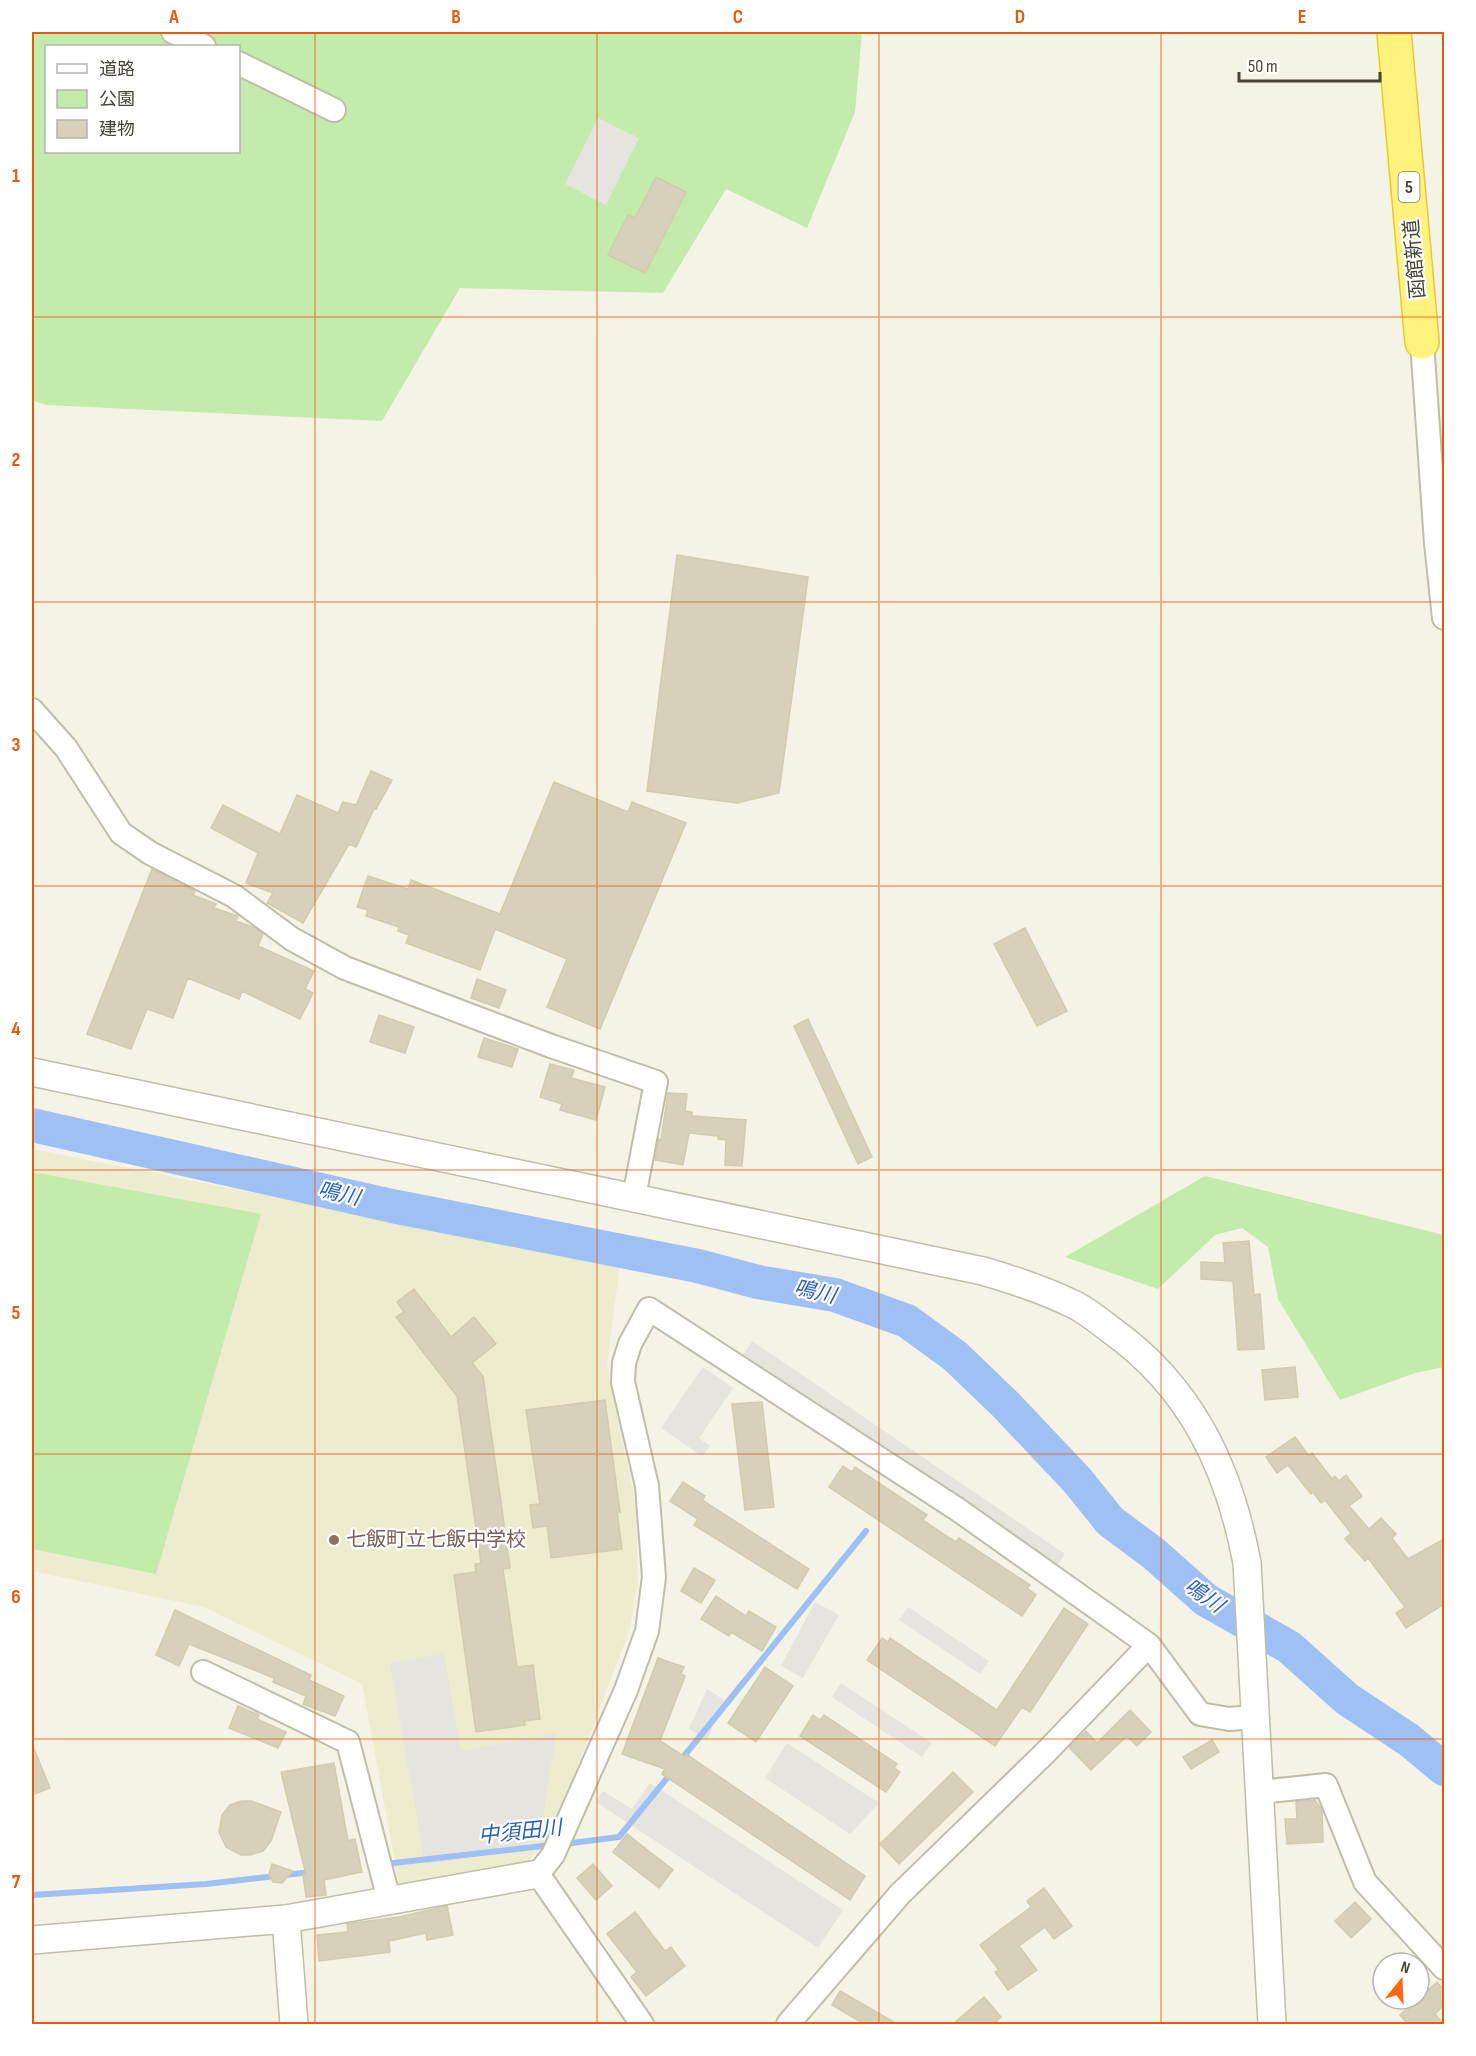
<svg xmlns="http://www.w3.org/2000/svg" width="1476" height="2056" font-family="'Sofia Sans Condensed','Noto Sans JP',sans-serif">
<style>
.education{fill:#eeeccf}
.green{fill:#c2ebac;fill-rule:evenodd}
.parking{fill:#e5e4df}
.lines{fill:none;stroke-linecap:round;stroke-linejoin:round}
.stream{stroke:#9ec0f5;stroke-width:6}
.river{stroke:#9ec0f5;stroke-width:34}
.building{fill:#d7d1bb;stroke:#d2cbad;stroke-width:1.5}
.minor-casing{stroke:#c0bda8;stroke-width:26}
.tertiary-casing{stroke:#c0bda8;stroke-width:30}
.trunk-casing{stroke:#e8ca2c;stroke-width:36}
.minor{stroke:#fff;stroke-width:22}
.tertiary{stroke:#fff;stroke-width:27}
.trunk{stroke:#fff27d;stroke-width:33}
.grid{fill:none;stroke:#e8590c;stroke-width:1.5;stroke-opacity:0.55}
.education-dot{fill:#8d6e63;stroke:#fff;stroke-width:2}
.labels{text-anchor:middle;dominant-baseline:central;stroke-width:4.5;stroke-linejoin:round;paint-order:stroke}
.shield{fill:#fff;stroke:#7f7c72;stroke-width:1.5}
.shield-label{font-size:18px;font-weight:bold;fill:#484435}
.street-label{font-size:20px;fill:#484435;stroke:#fff}
.education-label{font-size:20px;fill:#785e54;stroke:#fff;text-anchor:start}
.water-label{font-size:21px;font-style:italic;fill:#265ebb;stroke:#fff}
.neatline{fill:none;stroke:#e8590c;stroke-width:2}
.grid-label{font-size:20px;text-anchor:middle;font-weight:bold;fill:#e8590c}
</style>
<rect width="100%" height="100%" fill="#f4f3e6"/>
<path class="education" d="M32,1149L620,1265L607,1364L636,1508L638,1580L630,1629L552,1834L528,1862L399,1884L362,1684L204,1607L32,1571Z"/>
<path class="green" d="M32,32H862L855,112L807,228L726,189L663,293L460,288L382,421L46,405L32,400ZM46,46H238V152H46Z
M32,1172L261,1214L156,1574L32,1549Z
M1205,1176L1444,1235V1367L1415,1373L1340,1400L1278,1299L1268,1247L1242,1228L1215,1235L1158,1289L1065,1257Z"/>
<path class="parking" d="M598,118L639,138L606,205L565,184Z
M752,1341L1065,1554L1055,1569L742,1357Z
M703,1367L733,1388L699,1438L710,1446L702,1456L661,1428Z
M815,1602L839,1615L803,1678L781,1666Z
M908,1607L989,1661L980,1674L899,1620Z
M444,1654L461,1750L556,1734L543,1817L525,1848L425,1865L390,1663Z
M841,1683L932,1743L922,1757L832,1697Z
M707,1689L724,1700L707,1740L689,1729Z
M787,1743L879,1803L850,1834L765,1778Z
M650,1783L843,1910L818,1948L596,1802L603,1791L632,1809Z"/>
<g class="lines">
<path class="stream" d="M680,1761L866,1531
M564,1844L619,1837L672,1772
M385,1864L551,1845
M32,1895L206,1884L312,1872"/>
<path class="river" d="M32,1125L392,1206L698,1266L758,1282L835,1295L907,1321L955,1356L1006,1405L1077,1480L1110,1521L1153,1553L1206,1600L1289,1647L1347,1699L1409,1740L1444,1769"/>
</g>
<path class="building" d="M656,177L686,192L645,273L608,255L628,215L635,218Z
M677,555L808,577L779,793L737,803L647,791Z
M371,771L392,780L376,809H374L356,847L349,844L303,923L267,903L273,893L246,883L258,853L211,828L223,805L280,834L297,795L338,813L343,802L356,805Z
M554,782L628,812L632,802L686,823L600,1029L547,1007L567,959L495,929L480,970L406,943L409,935L398,931L399,927L366,916L368,910L357,907L368,876L408,889L411,880L500,914Z
M152,869L195,891L193,895L216,904L214,908L238,916L236,921L255,928L263,934L258,946L314,971L305,989L313,993L300,1019L242,991L239,999L188,978L173,1018L147,1009L131,1049L87,1034Z
M1025,928L1067,1011L1037,1026L994,944Z
M477,979L506,990L499,1008L471,998Z
M379,1015L414,1027L405,1053L370,1042Z
M808,1019L872,1157L858,1164L794,1026Z
M484,1038L518,1049L512,1067L478,1057Z
M550,1064L574,1070L571,1078L605,1087L596,1120L560,1110L562,1104L540,1097Z
M668,1093L687,1094L685,1111L692,1112V1116L746,1120L742,1166L725,1165L726,1140L718,1139V1136L689,1133L683,1165L655,1160L659,1139L661,1140Z
M1249,1241L1254,1295L1260,1294L1264,1349L1238,1350L1233,1281L1201,1279V1262L1225,1263L1223,1243Z
M414,1289L451,1337L474,1317L496,1344L472,1363L483,1376L502,1509L510,1568L503,1569L517,1667L533,1665L540,1719L524,1721L525,1725L476,1732L454,1575L476,1572L475,1564L481,1563L457,1396L396,1317L404,1312L397,1302Z
M1295,1367L1298,1397L1265,1400L1262,1370Z
M605,1400L620,1512H617L622,1549L551,1558L547,1526L533,1528L530,1505L540,1504L526,1410Z
M762,1402L774,1507L745,1510L732,1404Z
M1295,1437L1309,1456L1312,1453L1332,1479L1335,1476L1339,1481L1346,1475L1362,1496L1349,1506L1369,1529L1381,1518L1396,1534L1392,1538L1408,1559L1444,1539V1604L1406,1628L1396,1613L1405,1607L1368,1558L1365,1561L1345,1539L1351,1533L1325,1500L1321,1503L1313,1492L1311,1494L1288,1465L1277,1473L1266,1457Z
M843,1466L852,1472L855,1467L927,1515L923,1520L948,1537L956,1542L959,1538L1030,1585L1027,1588L1036,1595L1022,1616L829,1487Z
M683,1482L705,1496L702,1500L809,1569L797,1589L694,1525L698,1519L670,1501Z
M694,1568L715,1580L701,1603L681,1591Z
M716,1596L746,1616L749,1611L776,1627L762,1651L731,1632L729,1636L701,1619Z
M1064,1608L1088,1624L1030,1712L1022,1707L995,1746L867,1660L882,1638L888,1642L890,1638L997,1710Z
M175,1610L311,1675L309,1680L344,1696L335,1716L303,1704L306,1696L273,1682L274,1678L189,1644L179,1666L156,1655Z
M658,1658L684,1667L681,1674L685,1676L660,1741L685,1757L686,1754L865,1876L850,1900L662,1774L665,1769L622,1754Z
M765,1667L793,1686L756,1742L728,1723Z
M238,1706L259,1715L257,1719L286,1732L278,1748L229,1728Z
M1130,1710L1151,1732L1137,1746L1127,1736L1091,1770L1069,1747L1086,1731L1097,1743Z
M813,1715L820,1720L824,1715L897,1764L894,1768L900,1772L886,1792L800,1736Z
M1212,1740L1219,1752L1191,1769L1183,1757Z
M32,1744L50,1788L32,1795Z
M334,1763L348,1841L355,1839L362,1872L324,1880L326,1895L306,1897L303,1874L306,1875L281,1772Z
M953,1772L973,1792L899,1864L880,1844Z
M1315,1800L1322,1810L1323,1842L1287,1844L1285,1819H1297L1296,1802Z
M242,1801H251L281,1812L271,1841L263,1851L250,1855H241L226,1847L219,1832L222,1815L230,1805Z
M627,1834L673,1870L659,1888L613,1852Z
M272,1864L293,1871L282,1883L273,1882L269,1875Z
M593,1864L612,1886L596,1900L577,1878Z
M1044,1888L1072,1926L1054,1939L1045,1927L1019,1946L1037,1970L1008,1990L995,1972L999,1970L980,1945L1031,1907L1027,1901Z
M1355,1902L1371,1919L1351,1938L1335,1921Z
M447,1906L453,1935L427,1940L426,1933L389,1941L390,1952L319,1961L317,1935L348,1932L347,1924L399,1917Z
M635,1912L665,1951L671,1947L685,1966L646,1996L631,1977L637,1972L607,1934Z
M1437,1982L1444,1990V2005L1435,2014L1444,2025H1409L1400,2015Z
M840,1991L899,2025H866L832,2005Z
M984,1997L1001,2017L993,2025H952Z"/>
<g class="lines">
<g class="minor-casing">
<path id="minor" d="M173,32L204,46
M238,63L334,110
M1422,342L1436,543L1444,618
M32,710L66,748L121,833L150,853L234,896L292,939L345,968L551,1046L656,1082L634,1197
M203,1672L348,1742L389,1900
M1260,1792L1326,1785L1365,1882L1444,1968
M642,2024L538,1874L553,1855L626,1690L647,1631L654,1577L647,1486L623,1382L624,1363L630,1344L649,1309L957,1509L1149,1645L1200,1714L1229,1719L1254,1717
M788,2024L900,1894L1045,1753L1149,1645"/>
</g>
<g class="tertiary-casing">
<path id="tertiary" d="M32,1072L983,1271C1014,1280 1044,1290 1073,1304C1086,1310 1099,1321 1111,1330C1191,1387 1229,1467 1247,1563L1272,2024
M286,1919L294,2024
M32,1940L286,1919L538,1874"/>
</g>
<g class="trunk-casing">
<path id="trunk" d="M1394,32L1422,342"/>
</g>
<use href="#minor" class="minor"/>
<use href="#tertiary" class="tertiary"/>
<use href="#trunk" class="trunk"/>
</g>
<path class="grid" d="M315,32V2024M597,32V2024M879,32V2024M1161,32V2024M32,317H1444M32,602H1444M32,886H1444M32,1170H1444M32,1454H1444M32,1739H1444"/>
<circle class="education-dot" cx="334" cy="1540" r="6"/>
<g class="labels">
<rect class="shield" x="1398.5" y="172" width="21" height="30" rx="4.5"/>
<g class="shield-label">
<text x="1409" y="187">5</text>
</g>
<g class="street-label">
<text transform="translate(1415 259) rotate(-95)">函館新道</text>
</g>
<g class="education-label">
<text x="346" y="1540">七飯町立七飯中学校</text>
</g>
<g class="water-label">
<text transform="translate(339 1194) rotate(13)">鳴川</text>
<text transform="translate(815 1292) rotate(13)">鳴川</text>
<text transform="translate(1204 1596) rotate(35)">鳴川</text>
<text transform="translate(520 1832) rotate(-6)">中須田川</text>
</g>
</g>
<rect width="1476" height="2056" fill="none" stroke="#ffffff" stroke-width="66"/>
<rect x="45" y="45" width="195" height="108" fill="#ffffff" stroke="#b6b4ae" stroke-width="1.5"/>
<rect x="57" y="64" width="30" height="9" fill="#ffffff" stroke="#b6b4ae" stroke-width="1.5"/>
<text x="99" y="75" font-size="18" fill="#484435">道路</text>
<rect x="57" y="90" width="30" height="18" fill="#c2ebac" stroke="#b6b4ae" stroke-width="1.5"/>
<text x="99" y="105" font-size="18" fill="#484435">公園</text>
<rect x="57" y="120" width="30" height="18" fill="#d7d1bb" stroke="#b6b4ae" stroke-width="1.5"/>
<text x="99" y="135" font-size="18" fill="#484435">建物</text>
<g transform="translate(1401 1981) rotate(18)"><circle r="28" fill="#ffffff" stroke="#b6b4ae" stroke-width="1.5"/>
<path d="M0-4.5L10 22L0 15L-10 22Z" fill="#ff6712"/>
<text y="-9" font-size="16" font-weight="bold" text-anchor="middle" fill="#484435">N</text>
</g>
<path d="M1239 72v9h141v-9" fill="none" stroke="#484435" stroke-width="3"/>
<text x="1248" y="72" font-size="18" fill="#484435" stroke="#ffffff" stroke-width="4.5" paint-order="stroke">50 m</text>
<rect x="33" y="33" width="1410" height="1990" class="neatline"/>
<g class="grid-label">
<text x="174" y="23">A</text>
<text x="456" y="23">B</text>
<text x="738" y="23">C</text>
<text x="1020" y="23">D</text>
<text x="1302" y="23">E</text>
<text x="16" y="182">1</text>
<text x="16" y="466">2</text>
<text x="16" y="751">3</text>
<text x="16" y="1035">4</text>
<text x="16" y="1319">5</text>
<text x="16" y="1603">6</text>
<text x="16" y="1888">7</text>
</g>
</svg>
